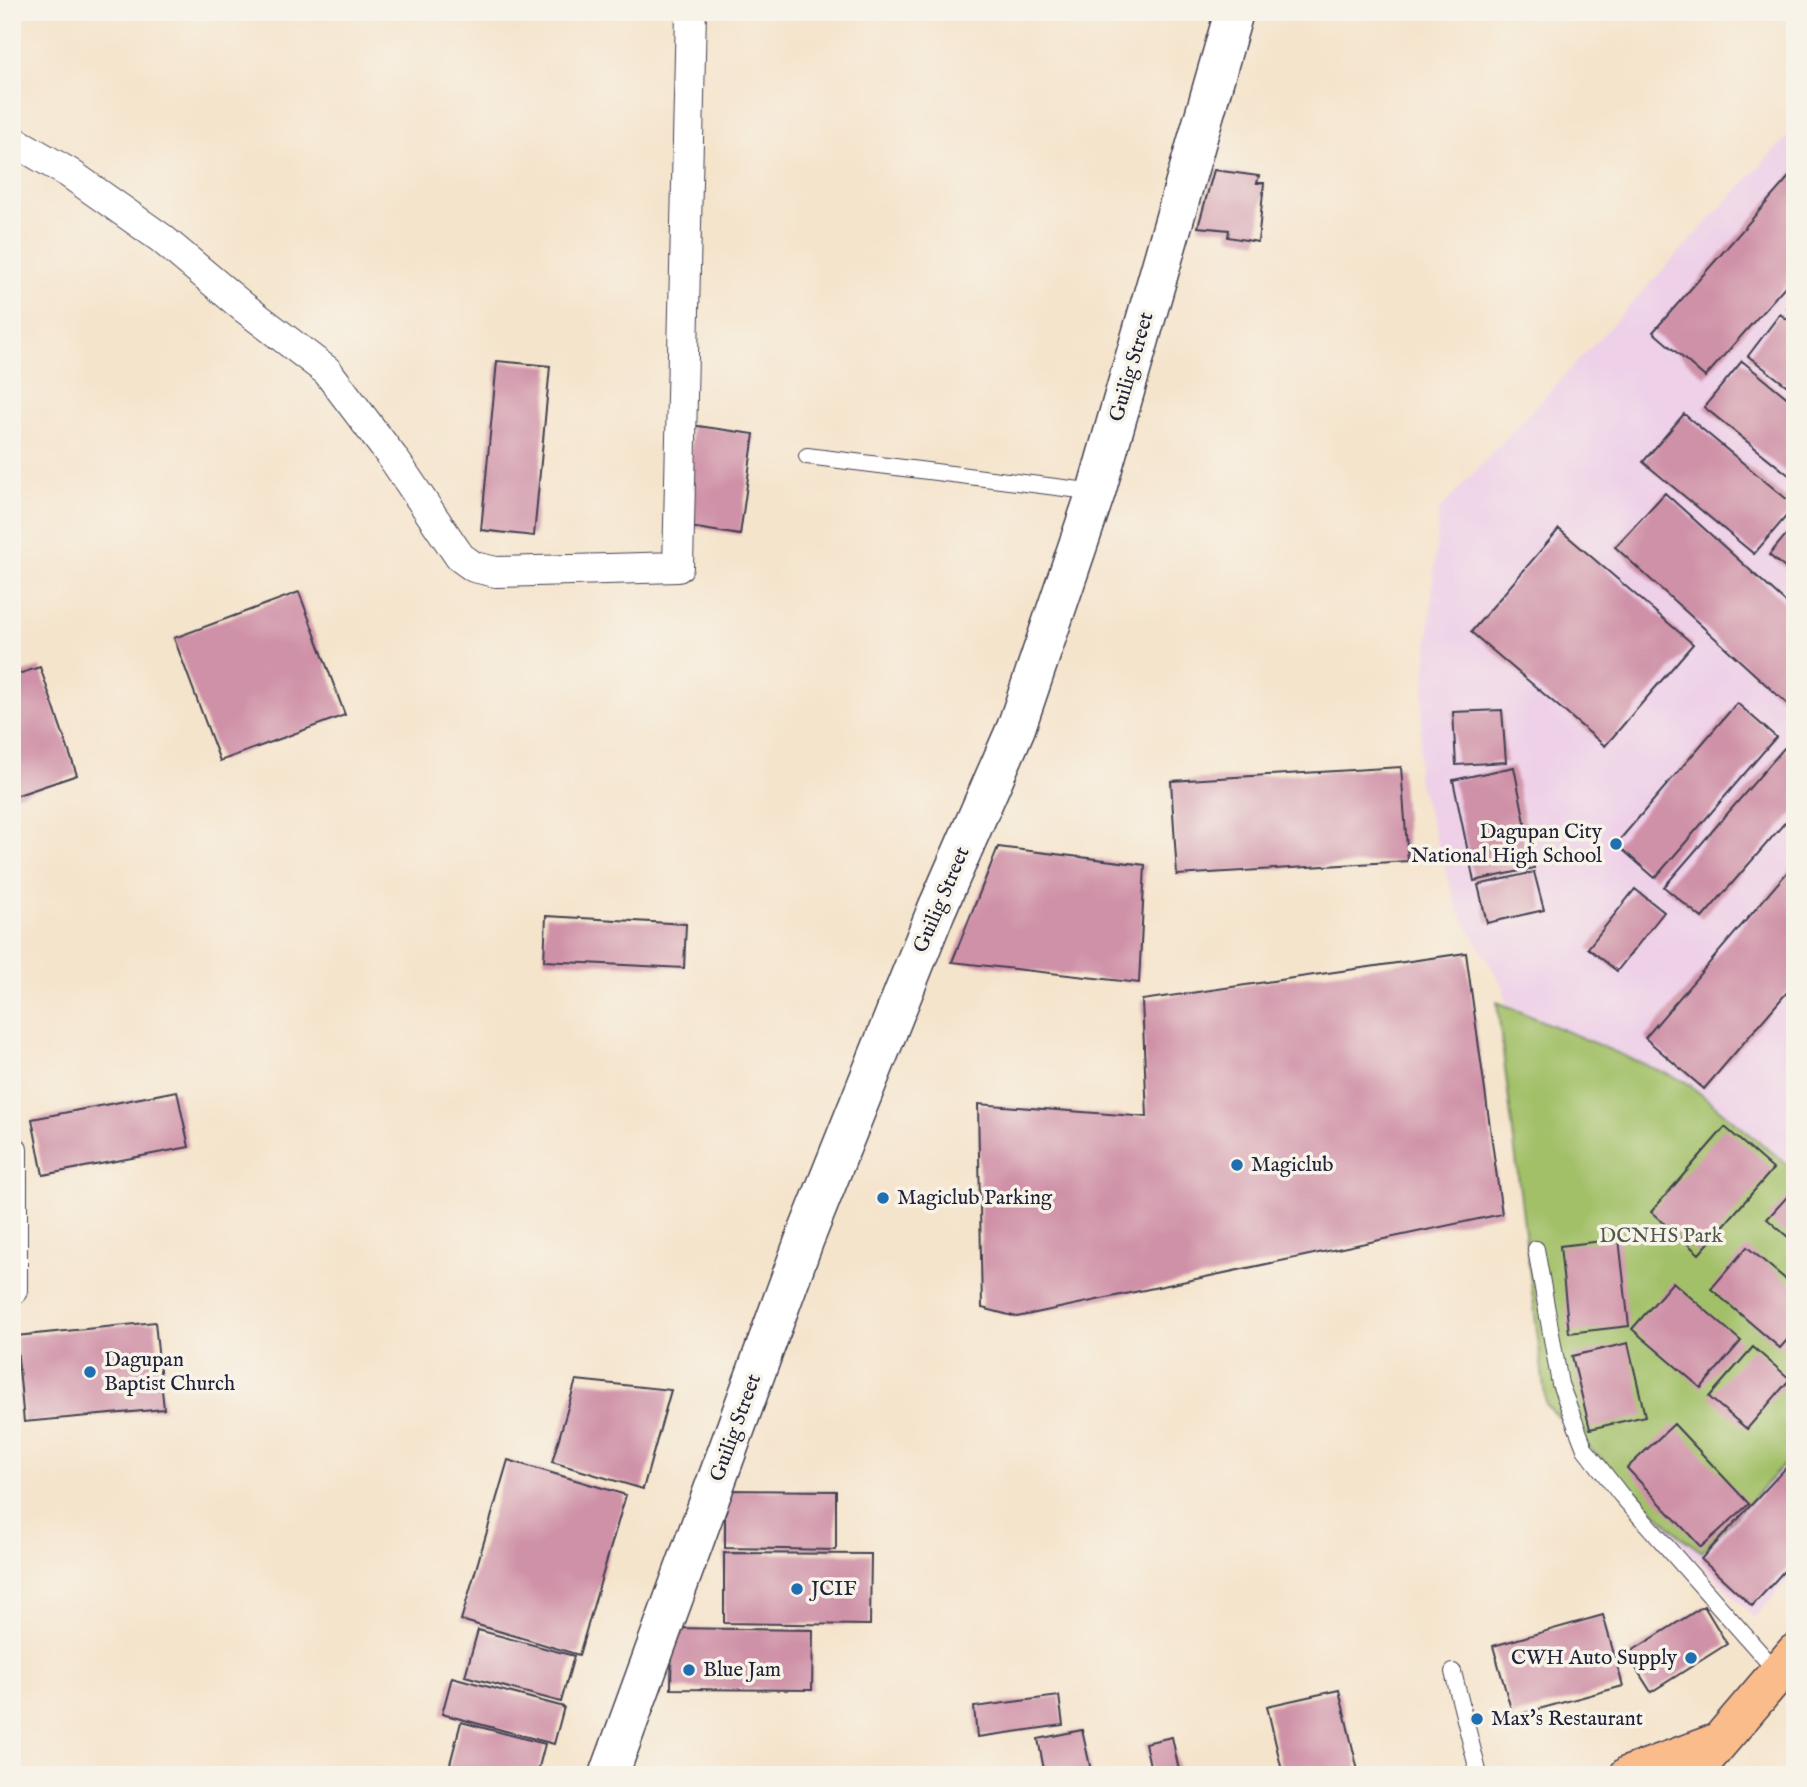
<svg xmlns="http://www.w3.org/2000/svg" width="1807" height="1787" font-family="'IM FELL English',serif">
<style>
.built{fill:#eed0e8}
.green{fill:#a2c068;stroke:#627152;stroke-width:2}
.building{fill:#cf91a7}
.lines{fill:none;stroke-linecap:round;stroke-linejoin:round}
.service-casing{stroke:#423f51;stroke-width:18}
.minor-casing{stroke:#423f51;stroke-width:32}
.tertiary-casing{stroke:#423f51;stroke-width:41}
.primary-casing{stroke:#423f51;stroke-width:41}
.service{stroke:#fff;stroke-width:16}
.minor{stroke:#fff;stroke-width:30}
.tertiary{stroke:#fff;stroke-width:38}
.primary{stroke:#fabc8b;stroke-width:38}
.poi-dot{fill:#1f6fb2;stroke:#f7f3e8;stroke-width:2.5}
.labels{text-anchor:middle;dominant-baseline:central;stroke-width:7;stroke-linejoin:round;paint-order:stroke}
.street-label{font-size:21px;fill:#22223b;stroke:#f7f3e8}
.poi-label{font-size:21px;fill:#22223b;stroke:#f7f3e8;text-anchor:start}
.park-label{font-size:21px;fill:#4f594b;stroke:#f7f3e8}
</style>
<rect width="100%" height="100%" fill="#f7f3e8"/>
<filter id="ink" filterUnits="userSpaceOnUse"><feTurbulence type="fractalNoise" baseFrequency=".0143" numOctaves="2"/><feDisplacementMap in="SourceGraphic" scale="14" xChannelSelector="R" yChannelSelector="G"/><feConvolveMatrix kernelMatrix="1 2 1 2 8 2 1 2 1" color-interpolation-filters="sRGB"/></filter>
<filter id="wash" filterUnits="userSpaceOnUse"><feTurbulence type="fractalNoise" baseFrequency=".00686" numOctaves="4" result="noise"/><feDisplacementMap in="SourceGraphic" scale="28" xChannelSelector="R" yChannelSelector="G"/><feGaussianBlur stdDeviation="1.57" result="paint"/><feColorMatrix in="noise" values="0 0 0 0 0 0 0 0 0 0 0 0 0 0 0 0 0 1.4 0 .05"/><feComposite in="paint" operator="in"/></filter>
<g filter="url(#wash)">
<rect width="100%" height="100%" fill="#f5e4cc"/>
<path class="built" d="M1795,128V1573L1754,1618L1546,1405L1504,988L1458,911L1417,778L1439,510Z"/>
<path class="green" d="M1497,1002L1686,1082L1795,1171V1453L1702,1552L1680,1536L1546,1405Z"/>
<g id="blocks">
<path class="building" d="M1214,170L1259,176L1257,183H1264L1258,242L1228,237L1229,230L1198,227Z
M1795,170V275L1705,377L1653,332Z
M1795,297V314L1787,308Z
M1780,314L1795,325V392L1748,356Z
M497,361L550,366L534,536L481,530Z
M1742,361L1795,404V480L1704,407Z
M1684,414L1795,506L1754,554L1643,462Z
M691,425L754,434L740,535L690,527Z
M1665,493L1795,611V711L1615,547Z
M1795,524V576L1769,555Z
M1559,529L1693,644L1605,746L1471,632Z
M299,592L345,715L220,761L174,638Z
M40,667L77,775L12,797V676Z
M1737,703L1776,737L1655,878L1616,844Z
M1502,710L1506,762L1456,765L1453,712Z
M1784,748L1795,756V811L1702,918L1664,887Z
M1401,767L1408,861L1177,875L1171,781Z
M1514,767L1534,868L1474,881L1453,780Z
M998,847L1145,865L1139,983L952,962Z
M1795,863V983L1704,1089L1645,1038Z
M1534,872L1544,910L1487,923L1478,885Z
M1635,889L1664,912L1617,971L1588,948Z
M546,916L686,924L684,968L544,961Z
M1466,953L1502,1214L1017,1317L982,1308L978,1104L1147,1117L1142,1000Z
M177,1091L189,1147L43,1175L32,1119Z
M1725,1127L1773,1169L1699,1254L1651,1212Z
M1795,1188V1243L1767,1219Z
M1619,1239L1629,1326L1569,1333L1560,1246Z
M1747,1247L1795,1287V1331L1780,1348L1711,1289Z
M1673,1282L1741,1341L1701,1388L1632,1329Z
M155,1322L164,1409L24,1422L16,1336Z
M1628,1343L1645,1416L1590,1429L1572,1356Z
M1753,1347L1790,1379L1747,1429L1709,1397Z
M576,1380L671,1390L643,1489L552,1462Z
M1674,1424L1749,1504L1701,1547L1627,1468Z
M1795,1458V1559L1752,1606L1701,1559Z
M508,1460L626,1495L579,1655L461,1620Z
M725,1490L836,1491V1550L725,1548Z
M724,1553L871,1554L870,1625L724,1623Z
M1704,1606L1727,1644L1651,1692L1627,1654Z
M1603,1615L1623,1686L1513,1716L1493,1646Z
M672,1628L813,1630L812,1690L671,1689Z
M478,1630L574,1656L561,1702L465,1676Z
M452,1677L564,1707L554,1744L442,1714Z
M1339,1690L1359,1775H1283L1267,1706Z
M1059,1696L1063,1725L977,1737L974,1707Z
M461,1722L545,1744L537,1775H447Z
M1082,1730L1092,1775H1045L1038,1739Z
M1172,1737L1180,1775H1152L1145,1743Z"/>
</g>
</g>
<g filter="url(#ink)">
<use href="#blocks" fill-opacity="0" stroke="#423f51" stroke-width="2"/>
<g class="lines">
<g class="service-casing">
<path id="service" d="M807,456L1096,492
M1536,1249L1560,1384L1585,1449L1621,1495L1778,1673
M1453,1672L1479,1775"/>
</g>
<g class="minor-casing">
<path id="minor" d="M12,140L69,173L161,238L242,306L327,371L393,458L460,557L474,567L496,572L678,567L691,12
M12,1150V1290"/>
</g>
<g class="tertiary-casing">
<path id="tertiary" d="M609,1775L804,1241L936,911L1016,728L1096,492L1234,12"/>
</g>
<g class="primary-casing">
<path id="primary" d="M1629,1775L1716,1743
M1691,1775L1795,1653"/>
</g>
<use href="#service" class="service"/>
<use href="#minor" class="minor"/>
<use href="#tertiary" class="tertiary"/>
<use href="#primary" class="primary"/>
</g>
</g>
<g class="poi-dot">
<circle cx="1616" cy="844" r="7"/>
<circle cx="1237" cy="1165" r="7"/>
<circle cx="883" cy="1198" r="7"/>
<circle cx="90" cy="1372" r="7"/>
<circle cx="797" cy="1589" r="7"/>
<circle cx="1691" cy="1658" r="7"/>
<circle cx="689" cy="1670" r="7"/>
<circle cx="1477" cy="1719" r="7"/>
</g>
<g class="labels">
<g class="street-label">
<text transform="translate(1132 367) rotate(-74)">Guilig Street</text>
<text transform="translate(942 900) rotate(-67)">Guilig Street</text>
<text transform="translate(736 1428) rotate(-70)">Guilig Street</text>
</g>
<g class="poi-label">
<text x="1602" y="832" text-anchor="end">Dagupan City<tspan x="1602" dy="24">National High School</tspan></text>
<text x="1251" y="1165">Magiclub</text>
<text x="897" y="1198">Magiclub Parking</text>
<text x="104" y="1360">Dagupan<tspan x="104" dy="24">Baptist Church</tspan></text>
<text x="811" y="1589">JCIF</text>
<text x="1677" y="1658" text-anchor="end">CWH Auto Supply</text>
<text x="703" y="1670">Blue Jam</text>
<text x="1491" y="1719">Max's Restaurant</text>
</g>
<g class="park-label">
<text x="1661" y="1236">DCNHS Park</text>
</g>
</g>
<rect width="1807" height="1787" fill="none" stroke="#f7f3e8" stroke-width="42"/>
</svg>
